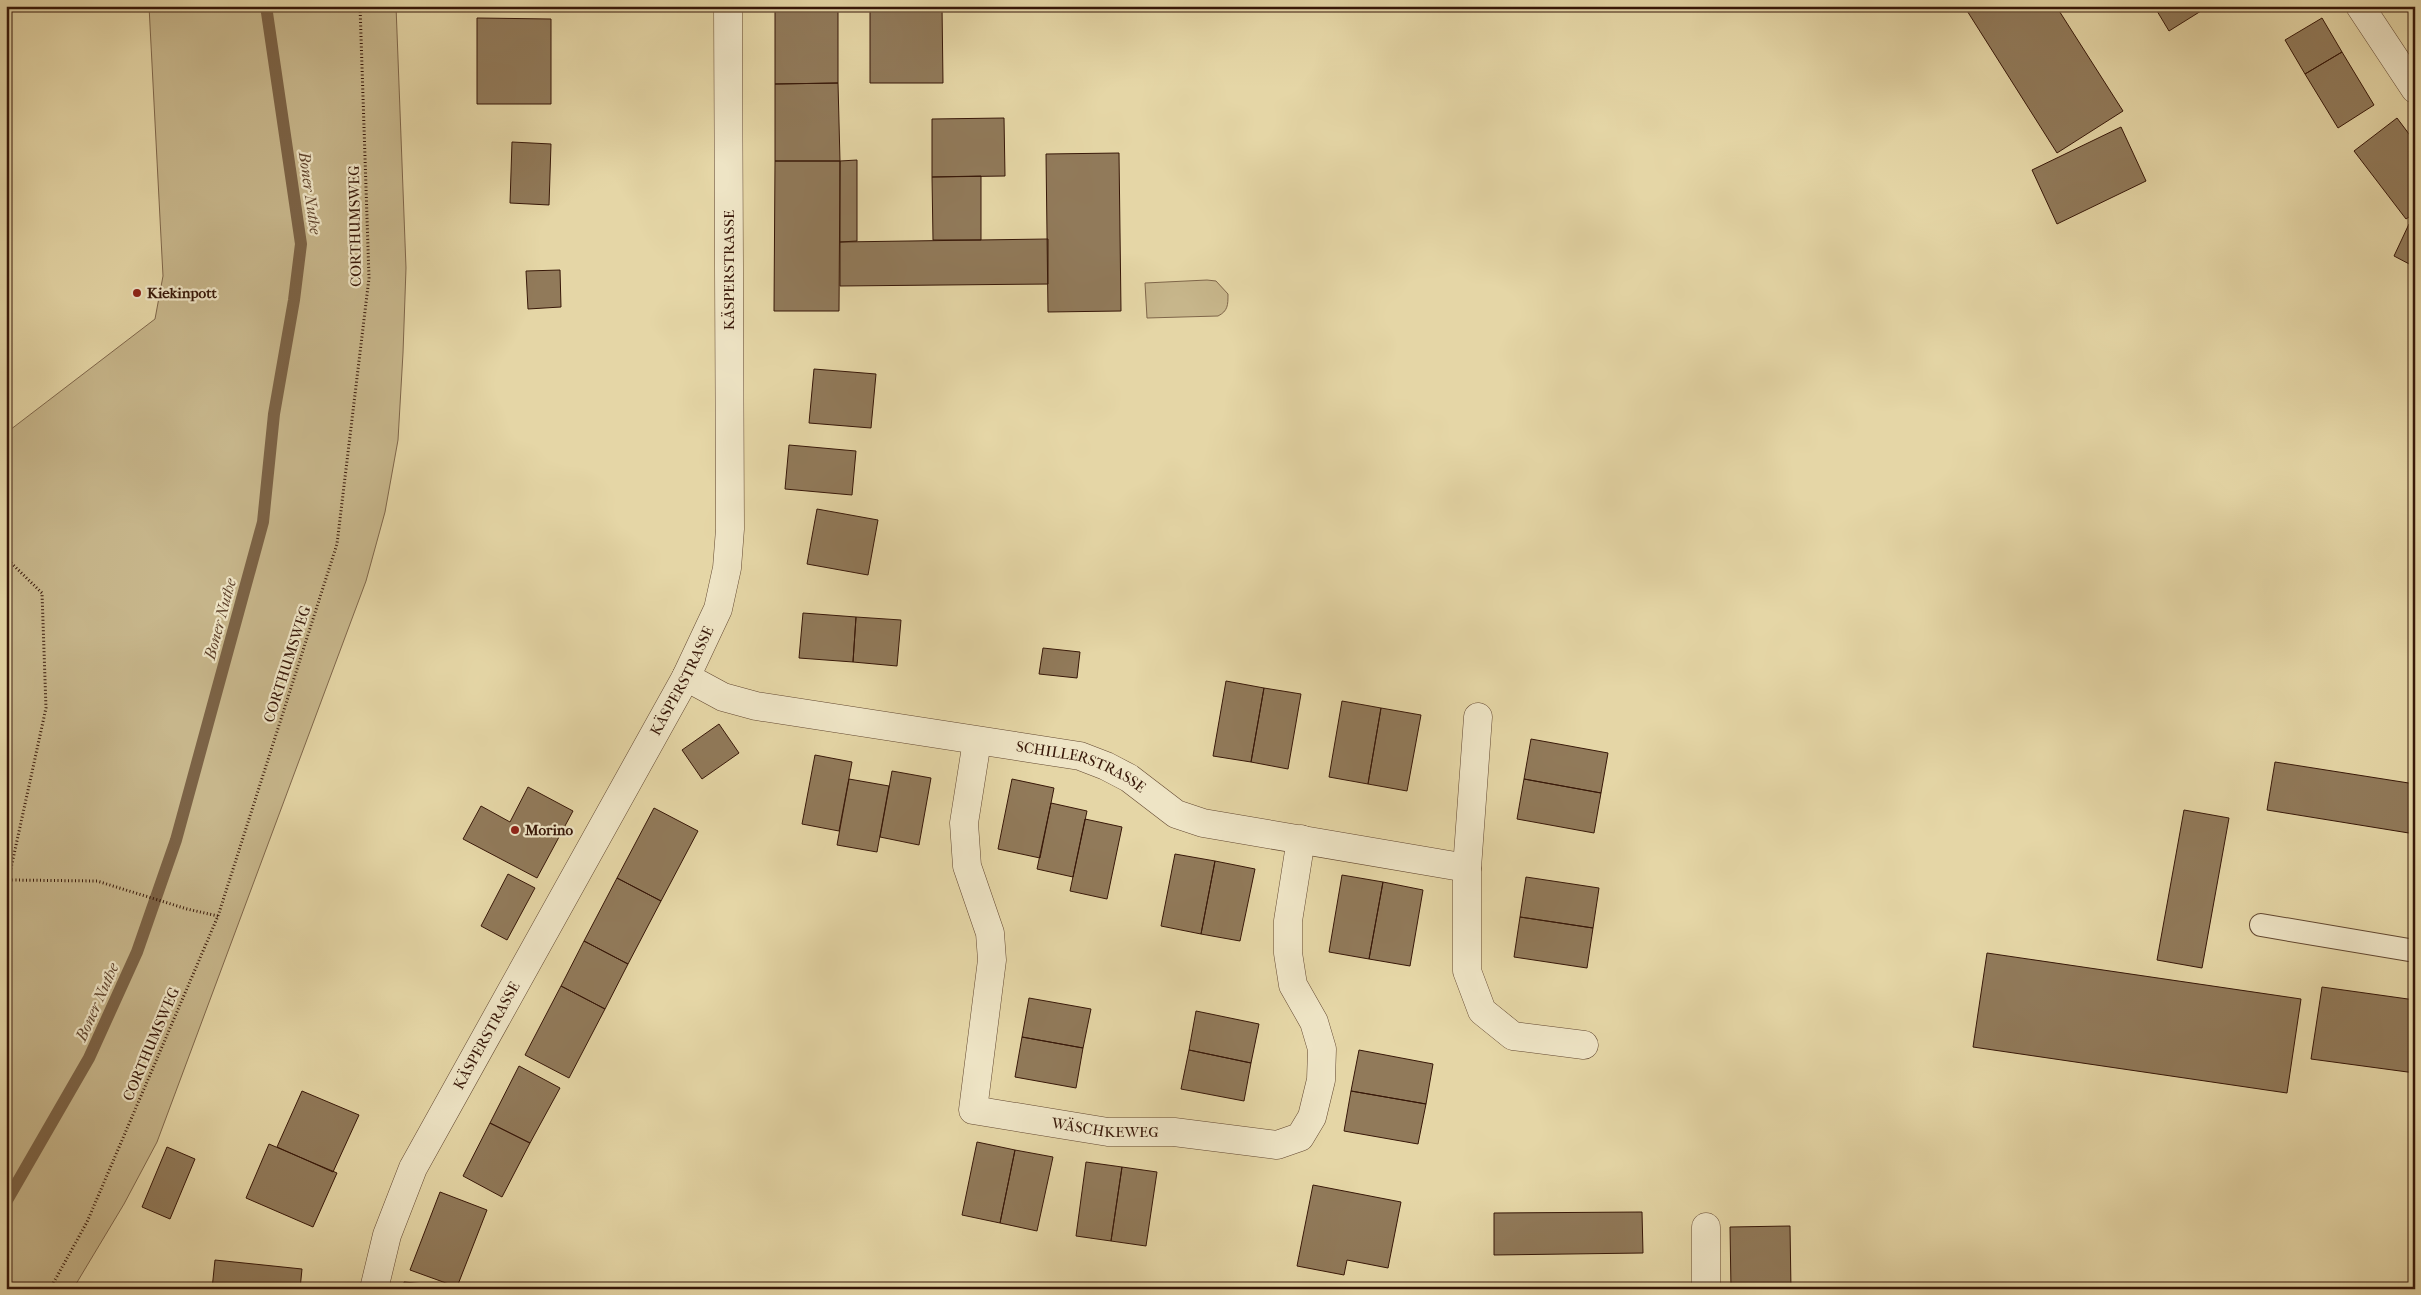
<svg xmlns="http://www.w3.org/2000/svg" width="2421" height="1295" font-family="'IM FELL French Canon',serif">
<style>
.green{fill:#c7b68b;stroke:#7f664a}
.lines{fill:none;stroke-linecap:round;stroke-linejoin:round}
.stream{stroke:#7c6346;stroke-width:12}
.building{fill:#917a5a;stroke:#371708}
.service-casing{stroke:#624730;stroke-width:24}
.minor-casing{stroke:#624730;stroke-width:29}
.path{stroke:#371708;stroke-width:3;stroke-dasharray:1 2.5;stroke-linecap:butt}
.service{stroke:#eee4c5;stroke-width:22}
.minor{stroke:#eee4c5;stroke-width:28}
.poi-dot{fill:#8f2418;stroke:#eee4c5;stroke-width:2}
.labels{text-anchor:middle;dominant-baseline:central;stroke-width:4.5;stroke-linejoin:round;paint-order:stroke}
.street-label{font-size:15px;fill:#371708;stroke:#eee4c5}
.poi-label{font-size:15px;font-weight:bold;fill:#371708;stroke:#eee4c5;text-anchor:start}
.water-label{font-size:16px;font-style:italic;fill:#5f432c;stroke:#eee4c5}
</style>
<rect width="100%" height="100%" fill="#e5d6a6"/>
<filter id="stains"><feTurbulence type="fractalNoise" baseFrequency=".004" numOctaves="4"/><feColorMatrix values="0 0 0 0 .2 0 0 0 0 .09 0 0 0 0 .02 0 0 0 .5 -.17"/></filter>
<radialGradient id="worn" r=".72"><stop offset=".6" stop-color="#630" stop-opacity="0"/><stop offset="1" stop-color="#630" stop-opacity=".3"/></radialGradient>
<path class="green" d="M149,6H396L406,268L403,353L398,440L385,512L366,581L157,1142L124,1204L73,1289H6V433L155,319L163,276Z
M1207,280L1216,281L1228,294C1228,305 1228,311 1218,316L1147,318L1145,283Z"/>
<g class="lines">
<path class="stream" d="M6,1202L89,1058L137,952L176,840L263,522L274,414L294,300L301,244L266,6"/>
</g>
<path class="building" d="M775,6H838V83L775,84Z
M870,6H942L943,83H870Z
M1964,6H2056L2123,111L2057,153Z
M2154,6H2209L2169,31Z
M477,18L551,19V104H477Z
M2322,18L2342,52L2305,74L2285,40Z
M2342,52L2374,105L2338,128L2305,74Z
M838,83L840,161H775V84Z
M1004,118L1005,176L932,177V119Z
M2397,118L2415,142V213L2406,219L2354,151Z
M2121,127L2146,181L2057,224L2032,170Z
M512,142L551,144L549,205L510,203Z
M1119,153L1121,311L1048,312L1046,154Z
M857,160V241L840,242V161Z
M775,161H840L839,311H774Z
M981,176V240H933L932,177Z
M2415,219V267L2394,256L2409,224Z
M1048,239V284L840,286V242Z
M560,270L561,307L528,309L526,271Z
M814,369L876,374L871,428L809,423Z
M789,445L856,451L852,495L785,489Z
M817,509L878,520L868,575L807,564Z
M803,613L856,617L853,662L799,658Z
M856,617L901,620L897,666L853,662Z
M1043,648L1080,652L1077,678L1039,674Z
M1226,681L1264,688L1251,762L1213,756Z
M1264,688L1301,694L1288,769L1251,762Z
M1342,701L1381,708L1368,784L1329,777Z
M1381,708L1421,715L1407,791L1368,784Z
M719,724L739,753L702,779L682,750Z
M1531,739L1608,753L1601,793L1524,779Z
M815,755L852,762L839,831L802,824Z
M2275,762L2415,784V834L2267,810Z
M892,771L931,778L919,845L880,837Z
M849,779L889,786L877,852L837,845Z
M1012,779L1054,788L1040,858L998,849Z
M1524,779L1601,793L1594,833L1517,819Z
M528,787L573,811L537,878L463,839L481,806L510,822Z
M1051,803L1087,811L1073,877L1037,869Z
M654,808L698,831L661,901L617,878Z
M2184,810L2229,818L2202,968L2157,960Z
M1085,819L1122,827L1107,899L1070,891Z
M1175,854L1215,861L1201,934L1161,926Z
M1215,861L1255,869L1240,941L1201,934Z
M508,874L535,888L507,940L481,926Z
M1342,875L1383,882L1369,959L1329,952Z
M1526,877L1599,888L1593,928L1520,917Z
M617,878L661,901L628,964L584,941Z
M1383,882L1423,890L1410,966L1369,959Z
M1520,917L1593,928L1587,968L1514,957Z
M584,941L628,964L605,1009L561,986Z
M1987,953L2301,999L2287,1093L1973,1047Z
M561,986L605,1009L569,1078L525,1055Z
M2322,987L2415,1000V1073L2311,1059Z
M1029,998L1091,1009L1083,1048L1022,1037Z
M1196,1011L1259,1024L1251,1063L1189,1050Z
M1022,1037L1083,1048L1076,1088L1015,1077Z
M1189,1050L1251,1063L1244,1101L1181,1089Z
M1359,1050L1433,1064L1426,1104L1351,1091Z
M519,1066L560,1088L530,1143L490,1123Z
M302,1091L359,1115L333,1172L277,1147Z
M1351,1091L1426,1104L1418,1144L1344,1131Z
M490,1123L530,1143L502,1197L463,1176Z
M977,1142L1015,1150L1000,1223L962,1215Z
M269,1144L337,1173L313,1227L246,1198Z
M167,1147L195,1159L170,1219L142,1207Z
M1015,1150L1053,1157L1037,1231L1000,1223Z
M1086,1162L1122,1167L1111,1241L1076,1236Z
M1122,1167L1157,1172L1146,1246L1111,1241Z
M1313,1185L1401,1202L1388,1268L1347,1260L1344,1275L1297,1266Z
M440,1192L487,1210L457,1287L410,1270Z
M1642,1212L1643,1253L1494,1255V1213Z
M1790,1226L1791,1289H1731L1730,1227Z
M215,1260L302,1269L300,1289H212Z
M404,1282L457,1287V1289H404Z"/>
<g class="lines">
<g class="service-casing">
<path id="service" d="M2261,925L2415,951"/>
</g>
<g class="minor-casing">
<g id="minor">
<path d="M2360,6L2415,89"/>
<path id="s1" d="M686,677L723,697L756,706L1080,756L1106,766L1129,778L1176,814L1203,823L1467,868"/>
<path d="M1478,717L1467,868V971L1482,1011L1513,1036L1584,1045"/>
<path id="s2" d="M977,741L964,823L967,866L990,933L992,960L973,1110L1108,1132H1174L1277,1145L1300,1137L1312,1117L1321,1080L1322,1049L1314,1022L1293,985L1288,953V921L1301,839"/>
<path d="M1706,1227V1289"/>
<path id="s3" d="M374,1289L387,1235L413,1168L686,677L718,609L727,568L730,529L728,6"/>
</g>
</g>
<path class="path" d="M6,558L42,593L46,708L6,891
M6,883L10,880L97,881L187,909L218,916
M50,1289L87,1222L218,916L337,544L369,278L360,6"/>
<use href="#service" class="service"/>
<use href="#minor" class="minor"/>
</g>
<g class="poi-dot">
<circle cx="137" cy="293" r="5"/>
<circle cx="515" cy="830" r="5"/>
</g>
<g class="labels">
<g class="street-label">
<text transform="translate(355 226) rotate(-91)">CORTHUMSWEG</text>
<text transform="translate(729 270) rotate(-90)">KÄSPERSTRASSE</text>
<text transform="translate(287 664) rotate(-72)">CORTHUMSWEG</text>
<text stroke="none"><textPath href="#s3" startOffset="684">KÄSPERSTRASSE</textPath></text>
<text stroke="none"><textPath href="#s1" startOffset="408">SCHILLERSTRASSE</textPath></text>
<text stroke="none"><textPath href="#s3" startOffset="279">KÄSPERSTRASSE</textPath></text>
<text transform="translate(151 1044) rotate(-67)">CORTHUMSWEG</text>
<text stroke="none"><textPath href="#s2" startOffset="509">WÄSCHKEWEG</textPath></text>
</g>
<g class="poi-label">
<text x="147" y="293">Kiekinpott</text>
<text x="525" y="830">Morino</text>
</g>
<g class="water-label">
<text transform="translate(310 193) rotate(82)">Boner Nuthe</text>
<text transform="translate(220 619) rotate(-75)">Boner Nuthe</text>
<text transform="translate(97 1002) rotate(-66)">Boner Nuthe</text>
</g>
</g>
<rect width="2421" height="1295" fill="none" stroke="#e5d6a6" stroke-width="25"/>
<rect x="8" y="8" width="2406" height="1280" fill="none" stroke="#371708" stroke-width="2.5"/>
<rect x="12" y="12" width="2396" height="1270" fill="none" stroke="#371708"/>
<rect width="100%" height="100%" filter="url(#stains)"/>
<rect width="100%" height="100%" fill="url(#worn)"/>
</svg>
